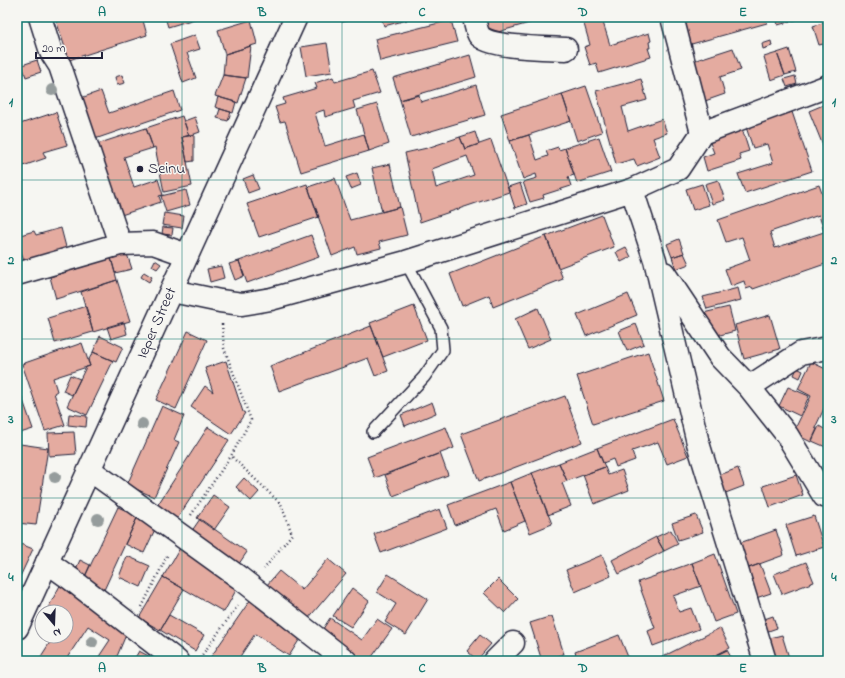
<svg xmlns="http://www.w3.org/2000/svg" width="845" height="678" font-family="'Indie Flower',sans-serif">
<style>
.building{fill:#e4aba0;stroke:#22223b;fill-rule:evenodd}
.lines{fill:none;stroke-linecap:round;stroke-linejoin:round}
.service-casing{stroke:#22223b;stroke-width:14}
.minor-casing{stroke:#22223b;stroke-width:25}
.tertiary-casing{stroke:#22223b;stroke-width:25}
.path{stroke:#22223b;stroke-width:2.5;stroke-dasharray:1 3;stroke-linecap:butt}
.service{stroke:#f6f6f2;stroke-width:11}
.minor{stroke:#f6f6f2;stroke-width:22}
.tertiary{stroke:#f6f6f2;stroke-width:22}
.tree{fill:#959c9c}
.grid{fill:none;stroke:#0f766e;stroke-width:1;stroke-opacity:0.55}
.poi-dot{fill:#22223b;stroke:#f6f6f2;stroke-width:1.5}
.labels{text-anchor:middle;dominant-baseline:central;stroke-width:3;stroke-linejoin:round;paint-order:stroke}
.poi-label{font-size:16px;fill:#22223b;stroke:#f6f6f2;text-anchor:start}
.street-label{font-size:16px;fill:#22223b;stroke:#f6f6f2}
.neatline{fill:none;stroke:#0f766e;stroke-width:1.5}
.grid-label{font-size:13px;text-anchor:middle;font-weight:bold;fill:#0f766e}
</style>
<rect width="100%" height="100%" fill="#f6f6f2"/>
<filter id="ink" filterUnits="userSpaceOnUse"><feTurbulence type="fractalNoise" baseFrequency=".025" numOctaves="2"/><feDisplacementMap in="SourceGraphic" scale="8" xChannelSelector="R" yChannelSelector="G"/><feConvolveMatrix kernelMatrix="1 2 1 2 8 2 1 2 1" color-interpolation-filters="sRGB"/></filter>
<g filter="url(#ink)">
<path class="building" d="M55,17H85L86,18L90,17H142L147,35L69,60Z
M165,17H201L168,27Z
M341,17H363L342,22Z
M381,17H406L407,20L384,26Z
M478,17H543V19L484,36Z
M582,17H608L602,19L610,45L649,33L651,41L649,42L650,48H648L651,57L599,73L596,63L590,65L584,47L590,45Z
M680,17H765L767,23L688,45Z
M776,17H806L778,25Z
M251,20L257,44L225,54L218,30Z
M451,20L457,42L380,61L375,39Z
M828,21V45L824,47L823,44L819,45L813,26Z
M195,35L200,49L187,53L196,78L183,83L170,44Z
M771,41L772,46L763,49L762,44Z
M327,43L332,72L306,76L301,47Z
M251,46L247,78L223,75L225,54Z
M733,48L741,70L720,77L725,94L705,101L693,61Z
M789,49L796,72L785,75L777,53Z
M777,53L785,75L771,80L764,57Z
M470,55L476,77L400,100L393,78Z
M37,60L41,72L26,77L22,65Z
M372,71L380,93L353,101L355,108L325,117L324,110L315,113L325,146L364,134L369,151L301,172L285,121L280,122L275,107L285,104L283,98L317,88L315,83L333,77L335,82Z
M122,75L125,83L117,85L115,77Z
M223,75L246,78L238,103L215,96Z
M795,76L797,84L787,87L784,79Z
M641,79L647,100L622,107L628,131L662,119L667,133L653,138L660,157L637,166L634,159L616,164L596,91Z
M476,85L485,115L411,137L400,100L419,95L421,102Z
M586,86L602,132L577,141L562,94Z
M101,91L109,113L174,91L180,110L92,140L78,99Z
M562,94L571,121L510,141L501,114Z
M218,97L236,102L233,113L215,107Z
M828,103V158L809,111Z
M377,104L389,144L369,151L357,110Z
M220,109L231,112L228,121L217,118Z
M56,112L67,145L43,152L46,158L23,166L22,159L17,161V125Z
M792,112L812,171L745,193L738,174L773,163L767,144L753,148L746,127Z
M182,116L189,136L182,137L192,186L164,192L155,147L153,148L146,128Z
M195,117L200,132L189,136L184,121Z
M146,128L153,148L124,157L134,187L158,179L163,195L159,196L161,202L115,217L91,146Z
M742,129L749,151L739,154L741,160L707,171L703,157L714,153L709,140Z
M475,132L479,144L465,149L460,137Z
M194,134V161L187,162L182,137Z
M529,135L537,160L548,156L546,151L558,147L559,150L565,148L574,175L568,177L571,186L543,195L544,198L530,202L523,182L537,178L536,174L523,179L510,141Z
M460,137L465,149L491,140L509,192L420,222L405,153L427,148ZM467,156L474,175L436,188L432,169Z
M599,137L611,172L577,183L565,148Z
M390,164L400,207L382,212L372,168Z
M357,173L361,185L351,189L346,177Z
M253,175L259,189L248,193L243,179Z
M335,178L350,220L400,207L407,235L379,242L381,248L357,254L355,247L332,256L308,187Z
M718,180L725,200L712,204L705,184Z
M520,183L527,204L515,208L508,187Z
M307,184L319,217L259,237L247,204Z
M702,184L709,205L693,210L686,189Z
M819,185L828,209V263L753,289L752,287L746,289L744,281L731,286L725,269L750,260L742,237L726,242L718,220ZM819,215L824,232L775,248L770,232Z
M186,190L190,205L166,212L161,196Z
M164,213L184,216L182,228L162,225Z
M602,215L614,247L558,268L546,236Z
M163,227L173,228L172,235L162,234Z
M61,228L67,251L24,262L17,236L34,231L36,235Z
M311,235L319,257L247,283L239,261Z
M546,236L563,279L493,307L489,295L462,306L450,274Z
M679,239L684,253L672,257L667,244Z
M626,247L631,257L621,262L616,252Z
M684,253L689,264L676,269L672,257Z
M127,254L132,269L115,273L111,258Z
M111,258L117,280L56,299L50,277Z
M155,260L161,264L157,269L152,266Z
M239,261L244,276L235,280L229,264Z
M221,266L224,278L210,282L207,269Z
M144,272L152,277L149,282L141,277Z
M117,280L130,321L93,332L81,292Z
M738,288L741,300L707,309L703,297Z
M628,294L637,315L586,336L577,315Z
M86,306L93,332L55,343L48,318Z
M414,306L427,340L383,357L370,323Z
M729,307L735,331L709,338L703,313Z
M538,308L551,339L528,349L515,319Z
M770,315L780,349L744,359L735,325Z
M124,322L127,334L111,339L107,327Z
M636,324L644,344L627,351L619,331Z
M371,326L388,371L375,376L368,358L279,391L270,366Z
M188,331L207,340L176,409L156,400Z
M100,336L123,347L116,362L93,352Z
M82,343L90,366L53,378L57,391L54,393L65,425L45,431L22,364Z
M93,352L113,361L87,415L67,406L86,367L90,366L88,361Z
M648,352L664,401L593,424L577,376Z
M226,361L243,412L245,413L231,434L191,407L205,386L213,392L205,368Z
M811,362L828,370V400L815,428L817,429L811,442L793,433L811,396L798,389Z
M797,368L803,371L800,378L794,375Z
M70,375L80,379L72,395L63,391Z
M17,383L33,429L17,434Z
M788,387L809,396L800,416L779,406Z
M565,396L582,442L479,481L461,434Z
M432,402L436,413L405,426L401,415Z
M162,406L184,416L174,440L179,442L154,497L127,485Z
M69,414L87,416L86,427L68,425Z
M673,419L688,456L667,464L658,442L632,451L635,460L616,467L613,459L603,463L597,448Z
M819,426L828,431V448L812,441Z
M208,427L229,440L175,522L155,509Z
M446,427L454,448L375,478L367,457Z
M74,432L76,454L49,456L48,433Z
M20,444L48,448L36,525L17,523V463Z
M597,448L605,467L567,481L559,463Z
M440,453L448,475L393,496L385,475Z
M559,463L567,481L562,483L571,506L548,515L532,473Z
M605,467L608,475L622,470L629,490L594,504L583,475Z
M738,468L744,486L723,494L717,476Z
M532,473L552,524L530,533L510,482Z
M796,475L803,495L770,507L763,486Z
M244,478L259,492L251,501L236,487Z
M510,482L525,521L504,530L496,509L455,525L448,505Z
M213,495L230,507L214,530L197,518Z
M118,507L138,516L104,590L83,581Z
M440,509L447,528L381,553L374,534Z
M696,515L703,532L678,540L672,523Z
M138,516L157,525L144,553L125,544Z
M814,516L824,547L796,556L786,525Z
M200,519L247,552L236,568L189,535Z
M671,530L678,544L664,551L656,537Z
M776,530L784,555L743,570L734,545Z
M656,537L664,551L619,574L612,560Z
M18,543L33,549L17,583V544Z
M180,548L240,583L224,612L163,577Z
M715,554L736,614L714,622L692,563Z
M602,555L611,576L575,592L566,570Z
M127,556L150,566L141,587L119,577Z
M328,559L346,574L307,620L266,586L279,571L302,590Z
M80,560L90,565L83,581L73,576Z
M806,562L814,582L782,594L774,574Z
M692,563L701,586L673,596L679,612L691,608L699,629L653,646L648,631L655,628L638,582Z
M760,564L771,593L753,599L743,570Z
M388,574L428,599L406,635L385,622L396,604L377,592Z
M163,577L184,589L160,630L139,618Z
M498,579L518,599L505,613L484,593Z
M63,580L128,630L115,661H96L110,640L88,626L67,658L71,661H38L54,636H66V612H61L49,606Z
M352,588L369,601L351,627L333,616Z
M251,599L303,634L289,656L255,634L237,661H208Z
M169,615L204,635L195,651L160,630Z
M552,616L564,654L542,661L530,623Z
M773,616L777,628L760,634L756,622Z
M330,618L362,640L377,619L392,629L369,661H362L321,632Z
M720,628L730,648L704,661H656V660Z
M480,635L491,644L477,660L467,651Z
M619,635L628,657L617,661H578L575,652Z
M782,635L790,661H772L766,639Z
M727,650L733,661H715L713,657Z
M139,651L158,661H133Z"/>
<g class="lines">
<g class="service-casing">
<path id="service" d="M373,432L424,377L443,350L441,328L406,262"/>
</g>
<g class="minor-casing">
<path id="minor" d="M40,17L51,52L60,66L120,244
M474,17C475,22 476,30 479,35C488,48 549,48 566,49
M672,17L702,133
M632,190L678,169L702,133L828,86
M664,273L720,357L749,387L787,435L824,496
M17,274L120,244L153,243L187,255
M172,291L220,301L242,304L271,299L406,262L632,190L655,260L698,443L765,661
M749,387L801,353L828,348
M90,470L240,578L346,661
M47,562L71,579L177,661
M495,661L513,643"/>
</g>
<g class="tertiary-casing">
<path id="tertiary" d="M17,628L296,17"/>
</g>
<path class="path" d="M222,324L224,348L251,420L231,456L281,504L292,534L264,569
M191,515L231,456
M142,607L168,554
M200,658L239,604"/>
<use href="#service" class="service"/>
<use href="#minor" class="minor"/>
<use href="#tertiary" class="tertiary"/>
</g>
<g class="tree">
<circle cx="52" cy="90" r="6"/>
<circle cx="142" cy="424" r="6"/>
<circle cx="55" cy="477" r="6"/>
<circle cx="98" cy="519" r="6"/>
<circle cx="92" cy="642" r="6"/>
</g>
</g>
<path class="grid" d="M182,17V661M342,17V661M503,17V661M663,17V661M17,180H828M17,339H828M17,498H828"/>
<circle class="poi-dot" cx="140" cy="169" r="4"/>
<g class="labels">
<g class="poi-label">
<text x="148" y="169">Seinu</text>
</g>
<g class="street-label">
<text transform="translate(157 323) rotate(-66)">Ieper Street</text>
</g>
</g>
<rect width="845" height="678" fill="none" stroke="#f6f6f2" stroke-width="44"/>
<g transform="translate(54 624) rotate(161)"><circle r="19" fill="#f6f6f2" stroke="#a1a1a9"/>
<path d="M0-3L7 15L0 10L-7 15Z" fill="#22223b"/>
<text y="-6" font-size="11" font-weight="bold" text-anchor="middle" fill="#22223b">N</text>
</g>
<path d="M36 52v6h66v-6" fill="none" stroke="#22223b" stroke-width="2"/>
<text x="42" y="52" font-size="12" fill="#22223b" stroke="#f6f6f2" stroke-width="3" paint-order="stroke">20 m</text>
<rect x="22" y="22" width="801" height="634" class="neatline"/>
<g class="grid-label">
<text x="102" y="16">A</text>
<text x="262" y="16">B</text>
<text x="422" y="16">C</text>
<text x="583" y="16">D</text>
<text x="743" y="16">E</text>
<text x="11" y="106">1</text>
<text x="834" y="106">1</text>
<text x="11" y="264">2</text>
<text x="834" y="264">2</text>
<text x="11" y="423">3</text>
<text x="834" y="423">3</text>
<text x="11" y="581">4</text>
<text x="834" y="581">4</text>
<text x="102" y="672">A</text>
<text x="262" y="672">B</text>
<text x="422" y="672">C</text>
<text x="583" y="672">D</text>
<text x="743" y="672">E</text>
</g>
</svg>
